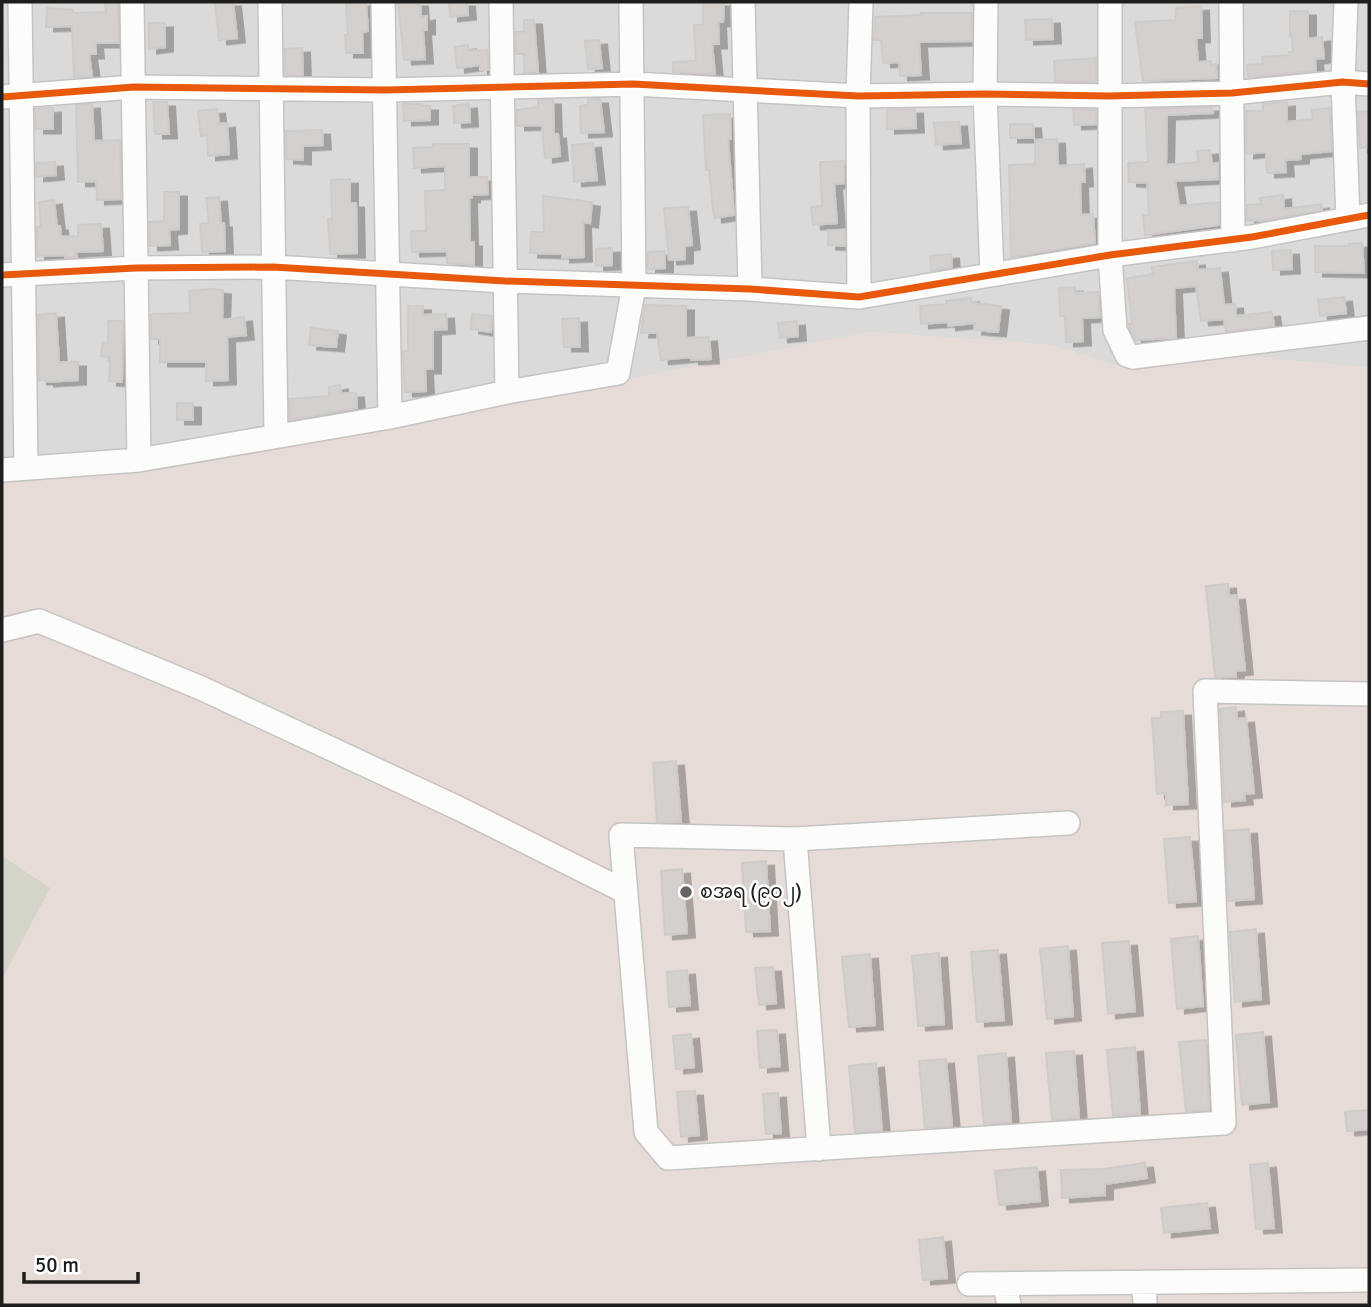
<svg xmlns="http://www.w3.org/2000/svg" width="1371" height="1307" font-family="Signika,'Noto Sans Myanmar',sans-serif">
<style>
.residential{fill:#dbdad8}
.military{fill:#e6dbd6}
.construction{fill:#d5d4c8}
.building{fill:#d3d0cd;stroke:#cfcbc8;stroke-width:2;filter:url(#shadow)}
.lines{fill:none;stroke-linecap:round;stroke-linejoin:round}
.minor-casing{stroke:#c5c4c2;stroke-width:26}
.minor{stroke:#fcfcfb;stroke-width:23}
.cycleway-casing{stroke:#fff;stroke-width:11}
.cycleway{stroke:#e8590c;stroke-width:7}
.poi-dot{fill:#666564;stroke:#fff;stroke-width:2.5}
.labels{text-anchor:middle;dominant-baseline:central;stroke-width:5;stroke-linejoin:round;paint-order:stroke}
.poi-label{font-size:19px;fill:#1e1e1e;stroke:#fff;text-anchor:start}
</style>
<defs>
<filter id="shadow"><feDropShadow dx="8" dy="4.5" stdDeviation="0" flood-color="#0004"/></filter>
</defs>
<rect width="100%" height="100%" fill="#eceae6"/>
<path class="residential" d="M2,2H1369V368L1245,356L1123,368L1050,345L871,332L374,429L2,480Z"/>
<path class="military" d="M871,332L1050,345L1123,368L1245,356L1369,368V1305H2V480L374,429Z"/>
<path class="construction" d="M2,856L50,888L2,979Z"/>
<path class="building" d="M105,2H118L119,43H95L96,54H89L92,76L74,77L72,26L46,27L47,8L73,10V13L106,12Z
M215,2H233L237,38L219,40Z
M346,2H366L368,31L362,32L363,53H346L345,35H348Z
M398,2H420L421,17L427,16V30H423L425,59L404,60Z
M449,2H467L468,15L450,17Z
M703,2H724L723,22H718L719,44H712L715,74L673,72V62L696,61L694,25H703Z
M1201,6L1202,38H1196L1198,62L1211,61V65L1216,64L1217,78L1143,81L1135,22L1175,20L1176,8Z
M1290,11H1308V39L1322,37L1324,58L1315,59L1316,71L1248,77L1247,65L1263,64L1262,57L1289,55V52H1293L1292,35L1290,36Z
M921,13H972V41L919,42L921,75L900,76L899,62L883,63L881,40H874L875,17L921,15Z
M1052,19L1053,39L1026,40L1025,20Z
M524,20H534L538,72L524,73V54H516L515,32H524Z
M149,23H165V47L149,49Z
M599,40L602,68L588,69L585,41Z
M468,45V51L488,50V70H480V65L457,68L455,47Z
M302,48L303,75H285V49Z
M1096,58V82L1055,81L1054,61Z
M588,99H600L604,132L581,133L580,106L588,105Z
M538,100H553L554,134H558L560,156L545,158L542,125L517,126V110L538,107Z
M153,102H167L169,134H155Z
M1287,102V122L1313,119L1312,110L1330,108L1332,151L1301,154V159L1285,160L1286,172L1267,173L1266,152L1246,154V111H1263V104Z
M92,104L94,141L120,140L121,199L97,200L96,181L78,182L76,105Z
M403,104H422V106H430V120L404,121Z
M469,104L470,122L454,123L453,106Z
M1212,107L1213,113L1167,115L1166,165L1198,162L1197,151L1210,150L1212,164L1218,163V179L1175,181L1179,206L1219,202V225L1145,235L1143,215H1149L1147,183L1129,182L1128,163L1148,162L1145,109Z
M53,108V129H36L35,109Z
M217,109L219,124L227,123L229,154L208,156L207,135L201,136L198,111Z
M915,109L916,128L887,129V110Z
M1073,109L1096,110V124L1074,125Z
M1369,111V147L1360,148L1358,112Z
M730,114L731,139H728L734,215L714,218L709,170H706L703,115Z
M959,122L961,143L936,145L934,123Z
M1010,124H1033L1034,138H1010Z
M322,130L323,145L303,146V160L286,159V131Z
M1057,139L1058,166L1084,164L1085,182H1080L1081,215L1093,214L1095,243L1011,257L1009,165L1035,164V140Z
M593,143L597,180L574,182L572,145Z
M433,144H469V177H487L488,194L472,195V198H469L470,242H474V265L447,263V251L412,252L411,231H426L425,191L445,190V166L414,168L413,148L433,147Z
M844,161V183L834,184L837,223L813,225L811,207L822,206L820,162Z
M55,162L56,175L36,177V163Z
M350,179V203H356L357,253L330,254L328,219H332L331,180Z
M164,192H179V229L169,230L170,245L150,246L149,222L164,221Z
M1283,195L1284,209L1321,204L1322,210L1262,221L1247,220V205L1261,204L1260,198Z
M543,196L592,202L590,223L583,222L584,257L562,258V254L530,253L531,232H544Z
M219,197L221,223H224L225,251L202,252L200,224L209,223L206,198Z
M54,200L57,226H60L61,237L78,236V225L101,224L103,251L76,252L77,257L65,258V255L37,256V227H41L39,202Z
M688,207L692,245L685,246V259L669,260L664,208Z
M828,230H845V246L828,245Z
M1362,243L1364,273L1315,272V246H1349V244Z
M612,248V265L596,266V249Z
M1291,250L1292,269L1273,270L1272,251Z
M665,251V268L648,269V252Z
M951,254L952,267L931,271L930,256Z
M1197,261L1198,270L1220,268L1224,305L1235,304L1236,316L1272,312L1274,326L1226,332L1224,319L1201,321L1196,286L1174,288L1176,338L1135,340L1129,326V324H1132L1127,278L1153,274L1152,267Z
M1075,287V293L1098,292L1100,317L1082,318L1083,341L1066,342L1065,316H1060L1059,288Z
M211,289L223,290L222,320L244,317L246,335L227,337L228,380L206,381V362H160V339H151V314L190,313L189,291Z
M1344,297L1346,313L1320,316L1318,300Z
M971,298V303L1001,306L998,332L974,330L975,323L948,326V322L921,324L920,306L946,304V301Z
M645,305L686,306V338L709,337L711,359L691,360V357L661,360L657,333H641Z
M408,306H423V315L446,314L447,329L433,330V369H425L426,391L405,392L403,351H408Z
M56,313L59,362H78V380L46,382V380H39L38,315Z
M472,314L492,316L491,332L471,329Z
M579,318L580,347H564L562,319Z
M108,321H123L122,382L109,381L110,357L101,356L103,342L108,343Z
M797,321L798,336L780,338L778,323Z
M311,328L338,331L336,347L309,345Z
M340,385L341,393H356L357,408L290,420L289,399L329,396V387Z
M177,403H193V420H177Z
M1228,584L1229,596L1237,595L1245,670L1236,671V677H1215L1206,586Z
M1236,707L1237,719L1246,718L1254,793L1244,794L1245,800L1224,802L1220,709Z
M1183,711L1188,804L1166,805V793L1157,794L1152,718H1161V712Z
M676,761L681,822H657L653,763Z
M1249,829L1254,899L1228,901L1225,831Z
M1190,837L1196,901L1169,903L1164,839Z
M766,861L770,931L746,932L742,863Z
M682,869L687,933L665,935L661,871Z
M1256,929L1261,999L1235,1002L1230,932Z
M1198,936L1203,1006L1177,1009L1171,939Z
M1129,941L1135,1011L1108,1014L1102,943Z
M1068,946L1073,1016L1047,1019L1040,949Z
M998,950L1004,1020L977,1022L971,952Z
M939,953L944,1024L918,1026L912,956Z
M870,954L875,1025L849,1027L842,957Z
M773,967L776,1003L759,1005L755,968Z
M687,970L690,1005L669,1007L667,972Z
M777,1030L780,1066L760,1068L757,1031Z
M1263,1032L1269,1102L1242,1105L1236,1035Z
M691,1034L694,1067L676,1069L673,1036Z
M1206,1040L1209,1110L1186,1111L1179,1042Z
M1135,1047L1140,1114L1113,1116L1107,1050Z
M1074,1051L1079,1118L1052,1120L1046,1053Z
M1006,1053L1011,1122L984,1124L978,1056Z
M946,1059L952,1126L925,1128L919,1061Z
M876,1063L882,1131L855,1132L849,1066Z
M695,1091L699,1135L681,1137L677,1092Z
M778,1093L781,1133L766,1134L763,1094Z
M1369,1110V1129L1347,1131L1345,1112Z
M1145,1163L1147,1178L1105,1184V1195L1062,1198L1061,1170L1104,1169Z
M1268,1163L1274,1228L1256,1229L1250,1165Z
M1037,1167L1040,1201L999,1205L995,1171Z
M1207,1203L1210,1228L1164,1233L1161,1208Z
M943,1237L947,1278L923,1280L919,1240Z"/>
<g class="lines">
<g class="minor-casing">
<path id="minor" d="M20,2L26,468
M132,2L139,460
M270,2L276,436
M383,2L390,417
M501,2L507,392
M743,2L750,289
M986,2L985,94L992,274
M1110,2V255L1115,330L1127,355L1133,357L1369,328
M1231,2L1233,240
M1346,2L1343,82L1348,219
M2,97L134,87L385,90L633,84L858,96L985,94L1109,96L1232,93L1343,82L1369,84
M2,275L136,268L273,267L505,281L750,289L859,297L1110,255L1252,237L1369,215
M859,297L858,96L861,2
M2,470L139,460L390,417L507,392L618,373L634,286L631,2
M2,630L39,621L201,688L460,809L626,892
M1068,823L795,839L621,835L646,1132L668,1158L1224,1123L1205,691L1369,694
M795,839L819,1149
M1144,1282L1145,1305
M969,1284L1369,1280
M1005,1284L1009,1305"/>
</g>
<use href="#minor" class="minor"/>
<g class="cycleway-casing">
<path id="cycleway" d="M2,97L134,87L385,90L633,84L858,96L985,94L1109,96L1232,93L1343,82L1369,84
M2,275L136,268L273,267L505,281L750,289L859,297L1110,255L1252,237L1369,215"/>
</g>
<use href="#cycleway" class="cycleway"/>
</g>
<circle class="poi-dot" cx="686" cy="892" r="7"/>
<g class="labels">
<g class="poi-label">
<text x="700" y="892">စအရ (၉၀၂)</text>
</g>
</g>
<rect width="1371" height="1307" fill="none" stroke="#1e1e1e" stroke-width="7"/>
<path d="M24 1272v10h114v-10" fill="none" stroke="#1e1e1e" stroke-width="3.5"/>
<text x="35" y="1272" font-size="21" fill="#1e1e1e" stroke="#ffffff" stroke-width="5" paint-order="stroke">50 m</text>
</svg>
